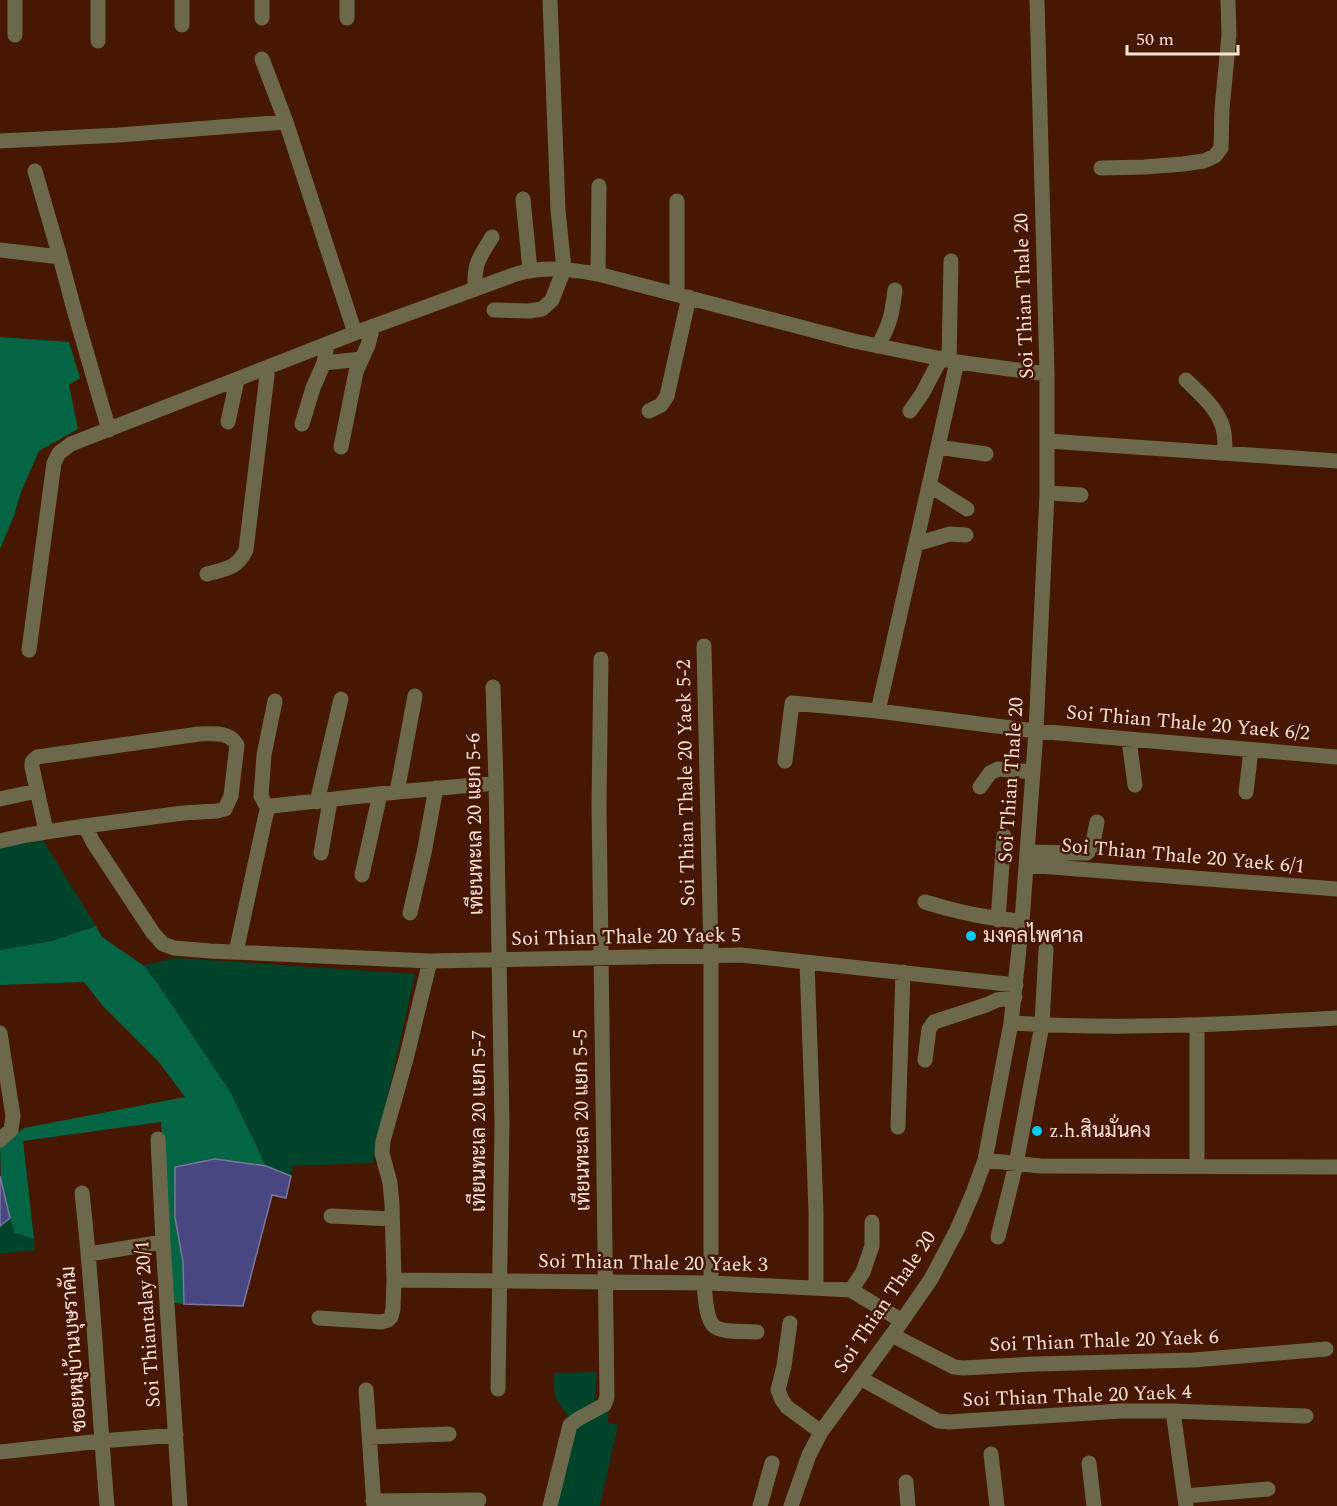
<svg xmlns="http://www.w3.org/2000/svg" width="1337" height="1506" font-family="Spectral,Sarabun,serif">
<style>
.green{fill:#00432b}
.forest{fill:#046544}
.water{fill:#474782;stroke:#7d769c;stroke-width:1.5}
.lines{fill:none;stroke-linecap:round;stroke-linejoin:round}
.minor{stroke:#6c684b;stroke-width:15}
.poi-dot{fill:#01cbf9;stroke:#461703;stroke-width:2}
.labels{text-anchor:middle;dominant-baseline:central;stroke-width:5;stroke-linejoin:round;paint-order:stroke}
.street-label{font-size:20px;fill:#fae2d9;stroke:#461703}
.poi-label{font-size:20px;fill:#fae2d9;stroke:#461703;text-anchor:start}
</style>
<rect width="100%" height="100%" fill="#461703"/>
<path class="green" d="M41,837L96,926L52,941L0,950V848Z
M176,958L415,974L373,1163L293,1166L291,1176L266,1166L231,1093L143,965Z
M10,1218L15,1233L34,1239L35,1250L0,1254V1226Z
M597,1372L595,1406H609L608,1423L618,1425L600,1506H556L572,1427L568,1417L555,1397L553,1373Z"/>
<path class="forest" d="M0,337L69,342L80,378L69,385L78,429L39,451L21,492L14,516L0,549Z
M96,926L102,937L143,965L157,983L231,1093L266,1166L215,1159L183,1262L184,1304L174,1303L161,1122L23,1141L34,1239L15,1233L10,1218L1,1184L0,1146L24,1128L185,1097L158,1061L103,1006L84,982L0,985V950L52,941Z"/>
<path class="water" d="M215,1159L266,1166L291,1176L286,1198L272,1195L243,1306L184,1304L183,1262L175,1217V1167Z
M0,1176L10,1218L0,1226Z"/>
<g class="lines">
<path class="minor" d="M15,0V35
M98,0V41
M262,0V18
M347,18V0
M182,25V0
M262,59L286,122L355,333
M0,141L119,135L286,122
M1101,168L1144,167L1183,164L1204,161L1215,156L1221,148L1222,109L1229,35L1228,0
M35,171L60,257
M523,199L530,270
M0,250L60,257L75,313L109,430
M598,274L599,186
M475,289C474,263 479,258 492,237
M677,294V201
M494,310L530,311L542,309L552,300L564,269L558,210L550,0
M878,346C890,324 892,315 895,290
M949,360L951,261
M324,363L361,359
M1186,380C1201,395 1221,411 1224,433C1225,440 1225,446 1225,452
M649,411L661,405L667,396L689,297
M910,411L922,394L941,358
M228,422L237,380
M302,424L313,388L324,363L327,344
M1048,441L1337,461
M341,447L356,372L368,345L373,326
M938,447L986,454
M929,485L967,509
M1047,493L1081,495
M916,544L950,534L966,535
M207,574C225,569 237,569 246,550L268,367
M704,646L711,955V1283
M29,650L54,463L59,453L71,444L355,333L516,274C545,266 568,269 598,274L854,341L957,362L1047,374
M493,687L496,783L502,1124L498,1389
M878,711L957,362
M1129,740L1135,785
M785,761L792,703L878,711L1036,731L1337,757
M980,787L990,773L998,769L1032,772
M397,792L415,696
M1246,792L1251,750
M0,799L37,791
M317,802L341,699
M268,809L261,796L264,755L275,701
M46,831L32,767V762L37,757L199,734C213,734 229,731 237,745L231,796L225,809L217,811L183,813L85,826
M0,841L27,835L85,826L93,842L153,933L163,944L174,948L210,951L430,961L741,955L1016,985
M1027,852L1087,853L1092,848L1097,822
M321,853L330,801
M1026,865L1337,889
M362,875L380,794
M925,902C957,912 988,919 1022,921
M410,913L424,853L436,788
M998,920L1004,836
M236,952L266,814L268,809L272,806L397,792L496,783
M807,963L816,1212V1288
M1011,1023C1119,1030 1229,1024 1337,1018
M1197,1025V1166
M0,1033L13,1116L11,1130L0,1140
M925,1060L929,1029L934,1022L986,1005L997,1000L1015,997
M898,1127L903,972
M158,1139L163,1242L180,1506
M985,1160L1040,1166L1337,1167
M82,1193C94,1297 98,1402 107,1506
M331,1216L392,1219
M998,1237L1016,1164L1042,1025L1046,949
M89,1254L163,1242
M394,1280L711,1283L851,1290L902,1321
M704,1284C705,1294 706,1320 714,1326C721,1333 746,1331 757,1332
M851,1290L863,1272L872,1246V1222
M319,1318L381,1322L388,1320L391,1317L393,1309L394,1280L392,1204L390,1183L382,1153L383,1141L406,1059L430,961
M790,1323L784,1366L778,1390L782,1400L787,1407L821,1432
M892,1335L954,1367L963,1368L1036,1364L1194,1360L1326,1349
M860,1378L938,1421L949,1422L1121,1411H1173L1306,1416
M366,1390L374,1506
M1173,1411L1186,1506
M369,1437L449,1434
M0,1452L101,1441L176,1435
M991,1454L997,1506
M1089,1463L1094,1506
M906,1482L908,1506
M1185,1496L1268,1489
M373,1501L479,1500
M550,1506L570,1425L578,1419L604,1405L607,1397L599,805L601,659
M760,1506L772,1463
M791,1506L809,1455L821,1432L902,1321L931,1279L957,1230L973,1193L985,1160L1011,1023L1022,921L1036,731L1047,493V374L1037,0"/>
</g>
<g class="poi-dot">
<circle cx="971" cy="936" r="6"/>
<circle cx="1037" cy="1131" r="6"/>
</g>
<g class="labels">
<g class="street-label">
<text transform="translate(1024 296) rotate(-92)">Soi Thian Thale 20</text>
<text transform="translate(1188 723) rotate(5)">Soi Thian Thale 20 Yaek 6/2</text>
<text transform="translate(1011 780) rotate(-86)">Soi Thian Thale 20</text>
<text transform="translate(686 783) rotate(-91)">Soi Thian Thale 20 Yaek 5-2</text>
<text transform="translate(475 824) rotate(-91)">เทียนทะเล 20 แยก 5-6</text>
<text transform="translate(1183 856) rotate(5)">Soi Thian Thale 20 Yaek 6/1</text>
<text transform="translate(626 937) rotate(-1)">Soi Thian Thale 20 Yaek 5</text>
<text transform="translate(582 1120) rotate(-91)">เทียนทะเล 20 แยก 5-5</text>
<text transform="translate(479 1121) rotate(-90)">เทียนทะเล 20 แยก 5-7</text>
<text transform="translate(653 1263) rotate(1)">Soi Thian Thale 20 Yaek 3</text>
<text transform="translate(885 1302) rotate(-56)">Soi Thian Thale 20</text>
<text transform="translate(148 1324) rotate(-94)">Soi Thiantalay 20/1</text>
<text transform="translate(1104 1341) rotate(-2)">Soi Thian Thale 20 Yaek 6</text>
<text transform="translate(74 1349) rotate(-94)">ซอยหมู่บ้านบุษราคัม</text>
<text transform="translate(1077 1396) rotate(-2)">Soi Thian Thale 20 Yaek 4</text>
</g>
<g class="poi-label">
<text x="983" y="936">มงคลไพศาล</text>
<text x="1049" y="1131">z.h.สินมั่นคง</text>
</g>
</g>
<path d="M1127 45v9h111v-9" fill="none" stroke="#fae2d9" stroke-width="3"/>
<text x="1136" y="45" font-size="18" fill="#fae2d9" stroke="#461703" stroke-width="4.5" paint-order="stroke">50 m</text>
</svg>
